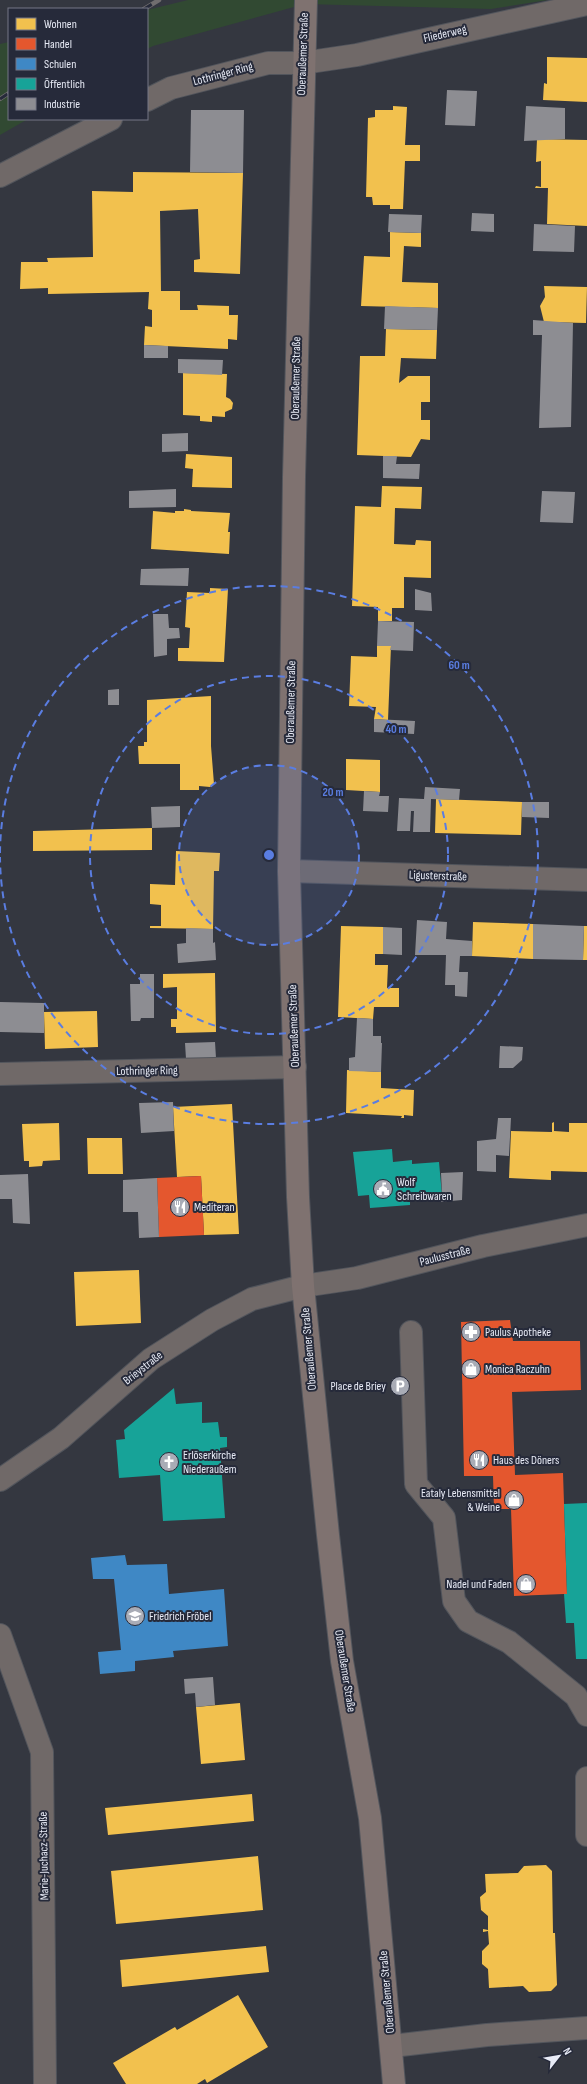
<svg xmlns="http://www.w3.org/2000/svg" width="587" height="2084" font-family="'Sofia Sans Condensed',sans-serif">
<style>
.green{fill:#314932}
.homes{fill:#f2c14e}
.shops{fill:#e4572e}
.schools{fill:#3f88c5}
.public{fill:#17a398}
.industry{fill:#8d8d92}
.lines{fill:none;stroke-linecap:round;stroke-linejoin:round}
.minor-casing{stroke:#52555c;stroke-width:24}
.major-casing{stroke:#52555c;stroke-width:24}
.minor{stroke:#706968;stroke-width:22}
.major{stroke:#7f7270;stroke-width:22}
.rail-casing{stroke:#706d6f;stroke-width:4.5}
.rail{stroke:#262a3a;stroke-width:3;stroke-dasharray:9;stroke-linecap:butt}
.ring{fill:none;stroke:#5a7de1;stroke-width:2;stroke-dasharray:7 5}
.labels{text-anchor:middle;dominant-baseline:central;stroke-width:4;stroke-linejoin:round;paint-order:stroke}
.street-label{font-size:12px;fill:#e8ebf6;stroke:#262a3a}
.poi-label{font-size:12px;fill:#e8ebf6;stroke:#262a3a;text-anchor:start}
.centre{fill:#5a7de1;stroke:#262a3a;stroke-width:2}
.ring-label{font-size:12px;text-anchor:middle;font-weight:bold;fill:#5a7de1;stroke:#262a3a;stroke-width:4;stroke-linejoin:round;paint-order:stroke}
</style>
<rect width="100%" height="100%" fill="#343740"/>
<path class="green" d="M188,0H548L491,9L305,4L153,46L147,49V10Z
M9,42V119H28L0,135V44Z"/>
<path class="homes" d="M547,57L587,58V102L543,100L544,83L547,84Z
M393,106L407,107L405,145H420V161H405L403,209H390V205H373L372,197H366L368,118L375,117V110H393Z
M537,139L587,140V226L547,224L548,188H535L536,186L541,187V161L536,162Z
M133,172L243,173L240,274L194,272V260L200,259L198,209L160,211L161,291H180V310H198L197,305L229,306V315H238L237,340L228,339V349L144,345L145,326L152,327V310L148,309L149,292L48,294V288L20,289L21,262H48L47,258L93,257L92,191L133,192Z
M390,232L421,233V247L404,246L402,282L438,283V308L361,306L364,256L390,257Z
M544,286L587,287L586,323L544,322L540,306L545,297Z
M386,329L437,330L436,359L401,358L399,383L408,376H430V402H421V420H430V440L421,439L411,457L357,455L360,356H385Z
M183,373L227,374L226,397L230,399L233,403L232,409L225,412V417L212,416V422L200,421V416L183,415Z
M186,454L232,457V488L192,487L193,469L185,468Z
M382,486L422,487L421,509L395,508L394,544L415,545L416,540L431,541V578L404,577V608H392V621H378V607L352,606L355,506L381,507Z
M184,509L191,510V511L230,513L228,532H230L229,554L151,549L153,511L175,513V511H184Z
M210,588L228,589L224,662L178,661V648H189L190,628L185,627L187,592L210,593Z
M377,646H391L388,720L374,719L376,707L349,706L351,656L377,657Z
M211,696V746L214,784L210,787L199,786V790H180V764H139L138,746H144V742H147V700Z
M346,759L380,760V792L346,790Z
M436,799L522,802L521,835L435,833Z
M152,828V850L33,851V831Z
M176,851L220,853L219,871H214L213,929L150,928V926H161V905L150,904V884L175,885Z
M473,922L533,924V959L472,956Z
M341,926L383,927V954H375V965H388L387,988H399V1007H374L373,1019L338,1017Z
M584,926H587V960H583Z
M215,973L216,1032L176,1033V1027H171V1019H177V987L163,988V974Z
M97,1011L98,1047L45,1049L44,1012Z
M347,1070L381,1072V1088L414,1090L413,1116L404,1115V1118H401L402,1116L346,1113Z
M232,1104L239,1234L204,1235L201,1176L177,1177L173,1107Z
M554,1122V1131L569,1132V1123H587V1172L551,1171V1180L509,1178L511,1131L552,1132V1123Z
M59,1123L60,1160L43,1161L42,1166L29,1167V1161H24L22,1124Z
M87,1138H122L123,1174H88Z
M139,1270L141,1323L76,1326L74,1272Z
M240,1703L245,1760L201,1764L196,1707Z
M252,1794L254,1821L108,1835L105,1808Z
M258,1856L263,1910L116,1924L111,1871Z
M546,1865L552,1871L553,1933H555L557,1985L551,1991L529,1992L523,1986L489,1988L488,1969L482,1964V1951L489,1944L488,1931L483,1932V1929L488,1930V1916L481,1910L480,1897L486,1892L485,1874L518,1873L524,1866Z
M266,1946L269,1972L122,1987L120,1960Z
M238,1995L268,2047L207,2083L205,2079L197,2084H126L113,2063L175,2027L177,2030Z"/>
<path class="shops" d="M201,1176L204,1235L159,1237L157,1178Z
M510,1320L513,1341H580L581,1390L512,1392L515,1475L563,1473L567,1594H564L514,1596L511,1509H494L493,1476H464L461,1322Z"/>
<path class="schools" d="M125,1555L127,1565L167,1564L169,1594L224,1589L228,1646L173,1651L174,1657L135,1661V1671L100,1674L98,1652L121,1650L114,1579H93L91,1558Z"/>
<path class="public" d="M392,1149L393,1162L412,1160V1164L439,1162L442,1195L410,1198V1205L370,1208L369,1195L358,1196L353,1152Z
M174,1388L176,1404L202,1402V1423L218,1422L220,1437H227V1447L220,1448L225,1518L163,1521L160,1475L119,1478L116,1440L125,1439L124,1430Z
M587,1503V1659H576L574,1623H566L564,1594H567L564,1504Z"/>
<path class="industry" d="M447,90L477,91L475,126L445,125Z
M526,106L565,108V139L524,141Z
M191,110H244L243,173L190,172Z
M472,213L494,214V232L471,231Z
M389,214L422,215L421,233L388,232Z
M534,224L575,226L574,252L533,251Z
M385,306L438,308L437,330L384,329Z
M533,320L573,323L571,427L539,428L542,335H533Z
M144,345L168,346V358H144Z
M178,359L223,360L222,375L178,373Z
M188,433V451L162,452V434Z
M383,456H397L396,464H420L419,479L383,478Z
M176,489V507L129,508V491Z
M542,491L575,492L573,523L540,522Z
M189,568L188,586L140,585L141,569Z
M415,589L431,593L432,611L415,610Z
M153,614H168L169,628H179L180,638L167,639V655L154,657Z
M378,621L414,622L413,651L390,650L391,646H377Z
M119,689V705H108V690Z
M374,719L415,721L414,734L374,732Z
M425,787L460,789L459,800L431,799L430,832H413L414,811H411L410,831H397L399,798L424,799Z
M364,791L380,792L379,796H389L388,812L363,811Z
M522,802H549V818L522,817Z
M180,806V827L152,828L151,807Z
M417,920L447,922L446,939L472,941V956H460L459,972H468L467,997L455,996V985H445L446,955H415Z
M533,924L584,926L583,960L533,959Z
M383,927L402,928V955L383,954Z
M186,928L213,929V943L215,942L216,960L178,963L177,944L186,943Z
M140,974H154V1018H141L140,1021H131L130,984H140Z
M0,1002L44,1003V1033L0,1032Z
M357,1018L373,1019V1036H381V1043H382L381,1072L349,1071V1058L355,1057Z
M215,1042L216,1058L186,1059L185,1043Z
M500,1046L523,1047L522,1060L513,1068H499Z
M173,1102L174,1131L141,1133L139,1103Z
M498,1118H511L509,1156L496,1155V1172L477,1171V1141L496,1139Z
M463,1172L462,1200L441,1202L440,1195H442L441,1173Z
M28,1174L30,1224L13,1223L12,1199H0V1175Z
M157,1178L159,1237L139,1238L138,1212H123V1180Z
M213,1677L215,1705L196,1707L195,1693L185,1694L184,1679Z"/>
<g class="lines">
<g class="minor-casing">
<path id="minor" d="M147,100L171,88L268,63H303L357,55L587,4
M0,176L111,119
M289,871L587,880
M0,1074L295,1067
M411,1332L416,1484L444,1518L454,1601L468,1621L509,1642L576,1696L587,1715
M0,1480L61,1438L151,1359L212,1320L252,1299L303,1286L357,1278L483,1246L587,1225
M0,1635L42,1752L45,2084
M587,1778V1835
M392,2046L487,2035L587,2028"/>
</g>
<g class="major-casing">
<path id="major" d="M306,0L294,477L289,871L298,1197L303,1286L328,1535L342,1661L370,1818L394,2084"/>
</g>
<use href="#minor" class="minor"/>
<use href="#major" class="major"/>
<g class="rail-casing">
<path id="rail" d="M144,9L159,0
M0,99L9,93"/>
</g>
<use href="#rail" class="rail"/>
</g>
<circle cx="269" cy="855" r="90" fill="#5a7de1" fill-opacity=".12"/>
<g class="ring">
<circle cx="269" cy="855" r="90"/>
<circle cx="269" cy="855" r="179"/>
<path d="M0 853A269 269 0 1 1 0 857"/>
</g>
<defs>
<g id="civic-disc" transform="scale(1)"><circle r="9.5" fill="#a9acb6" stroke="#262a3a"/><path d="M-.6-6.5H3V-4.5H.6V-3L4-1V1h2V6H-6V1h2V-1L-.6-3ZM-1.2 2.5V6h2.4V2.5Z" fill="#fff"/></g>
<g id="restaurant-disc" transform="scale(1)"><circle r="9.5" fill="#a9acb6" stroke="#262a3a"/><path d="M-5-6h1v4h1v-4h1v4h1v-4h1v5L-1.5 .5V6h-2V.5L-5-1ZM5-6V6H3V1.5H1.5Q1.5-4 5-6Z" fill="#fff"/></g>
<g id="pharmacy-disc" transform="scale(1)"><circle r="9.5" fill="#a9acb6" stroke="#262a3a"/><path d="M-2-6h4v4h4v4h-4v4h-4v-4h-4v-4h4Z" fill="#fff"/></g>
<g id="shop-disc" transform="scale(1)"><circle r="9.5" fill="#a9acb6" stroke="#262a3a"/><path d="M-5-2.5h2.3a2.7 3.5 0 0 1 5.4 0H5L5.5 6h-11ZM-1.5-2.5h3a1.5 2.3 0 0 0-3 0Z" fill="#fff"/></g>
<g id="parking-disc" transform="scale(1)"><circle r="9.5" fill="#a9acb6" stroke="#262a3a"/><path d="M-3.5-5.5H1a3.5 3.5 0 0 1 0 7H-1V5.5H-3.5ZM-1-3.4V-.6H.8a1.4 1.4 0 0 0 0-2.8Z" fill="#fff"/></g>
<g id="church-disc" transform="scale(1)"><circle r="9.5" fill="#a9acb6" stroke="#262a3a"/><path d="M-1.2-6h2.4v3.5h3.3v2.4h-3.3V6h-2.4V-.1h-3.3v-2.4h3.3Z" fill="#fff"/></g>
<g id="school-disc" transform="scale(1)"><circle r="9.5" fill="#a9acb6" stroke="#262a3a"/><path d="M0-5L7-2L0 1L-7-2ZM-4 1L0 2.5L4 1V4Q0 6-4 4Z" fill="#fff"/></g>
</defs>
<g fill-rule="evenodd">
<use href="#civic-disc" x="383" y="1189"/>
<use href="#restaurant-disc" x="180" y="1207"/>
<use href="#pharmacy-disc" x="471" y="1332"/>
<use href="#shop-disc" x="471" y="1369"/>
<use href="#parking-disc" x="400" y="1386"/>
<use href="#restaurant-disc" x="479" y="1460"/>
<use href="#church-disc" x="169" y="1462"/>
<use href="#shop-disc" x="514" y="1500"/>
<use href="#shop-disc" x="526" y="1584"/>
<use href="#school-disc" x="135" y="1616"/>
</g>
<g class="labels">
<g class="street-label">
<text transform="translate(445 34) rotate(-13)">Fliederweg</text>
<text transform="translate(303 54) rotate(-88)">Oberaußemer Straße</text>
<text transform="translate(223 74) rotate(-15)">Lothringer Ring</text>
<text transform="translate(296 378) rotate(-89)">Oberaußemer Straße</text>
<text transform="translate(291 702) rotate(-89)">Oberaußemer Straße</text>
<text transform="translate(438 876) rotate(2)">Ligusterstraße</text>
<text transform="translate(294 1026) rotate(-92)">Oberaußemer Straße</text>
<text transform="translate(147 1071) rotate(-1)">Lothringer Ring</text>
<text transform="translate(445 1256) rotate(-14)">Paulusstraße</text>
<text transform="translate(309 1349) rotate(-95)">Oberaußemer Straße</text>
<text transform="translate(143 1368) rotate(-38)">Brieystraße</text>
<text transform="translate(345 1671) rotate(81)">Oberaußemer Straße</text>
<text transform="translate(44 1856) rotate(-91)">Marie-Juchacz-Straße</text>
<text transform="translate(387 1992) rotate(-95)">Oberaußemer Straße</text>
</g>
<g class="poi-label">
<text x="397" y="1182">Wolf<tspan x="397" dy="14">Schreibwaren</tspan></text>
<text x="194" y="1207">Mediteran</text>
<text x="485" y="1332">Paulus Apotheke</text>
<text x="485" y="1369">Monica Raczuhn</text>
<text x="386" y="1386" text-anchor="end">Place de Briey</text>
<text x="183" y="1455">Erlöserkirche<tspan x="183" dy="14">Niederaußem</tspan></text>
<text x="493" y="1460">Haus des Döners</text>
<text x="500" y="1493" text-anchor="end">Eataly Lebensmittel<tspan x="500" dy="14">&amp; Weine</tspan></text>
<text x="512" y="1584" text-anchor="end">Nadel und Faden</text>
<text x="149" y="1616">Friedrich Fröbel</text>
</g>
</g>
<circle cx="269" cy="855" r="6" class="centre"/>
<g class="ring-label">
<text x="459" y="669">60 m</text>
<text x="396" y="733">40 m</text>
<text x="333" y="796">20 m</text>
</g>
<rect x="8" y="8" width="140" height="112" fill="#262a3a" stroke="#747785"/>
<rect x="16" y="18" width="20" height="12" fill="#f2c14e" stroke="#747785"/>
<text x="44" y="28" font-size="12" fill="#e8ebf6">Wohnen</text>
<rect x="16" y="38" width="20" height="12" fill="#e4572e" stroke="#747785"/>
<text x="44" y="48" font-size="12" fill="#e8ebf6">Handel</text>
<rect x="16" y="58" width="20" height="12" fill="#3f88c5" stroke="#747785"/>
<text x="44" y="68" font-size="12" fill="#e8ebf6">Schulen</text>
<rect x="16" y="78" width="20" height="12" fill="#17a398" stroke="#747785"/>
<text x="44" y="88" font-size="12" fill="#e8ebf6">Öffentlich</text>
<rect x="16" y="98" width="20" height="12" fill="#8d8d92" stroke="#747785"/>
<text x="44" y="108" font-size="12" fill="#e8ebf6">Industrie</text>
<g transform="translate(559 2056) rotate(59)" stroke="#262a3a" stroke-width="3" paint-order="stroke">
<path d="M0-3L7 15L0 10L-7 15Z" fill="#e8ebf6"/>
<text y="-6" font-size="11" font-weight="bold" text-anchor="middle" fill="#e8ebf6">N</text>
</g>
</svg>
